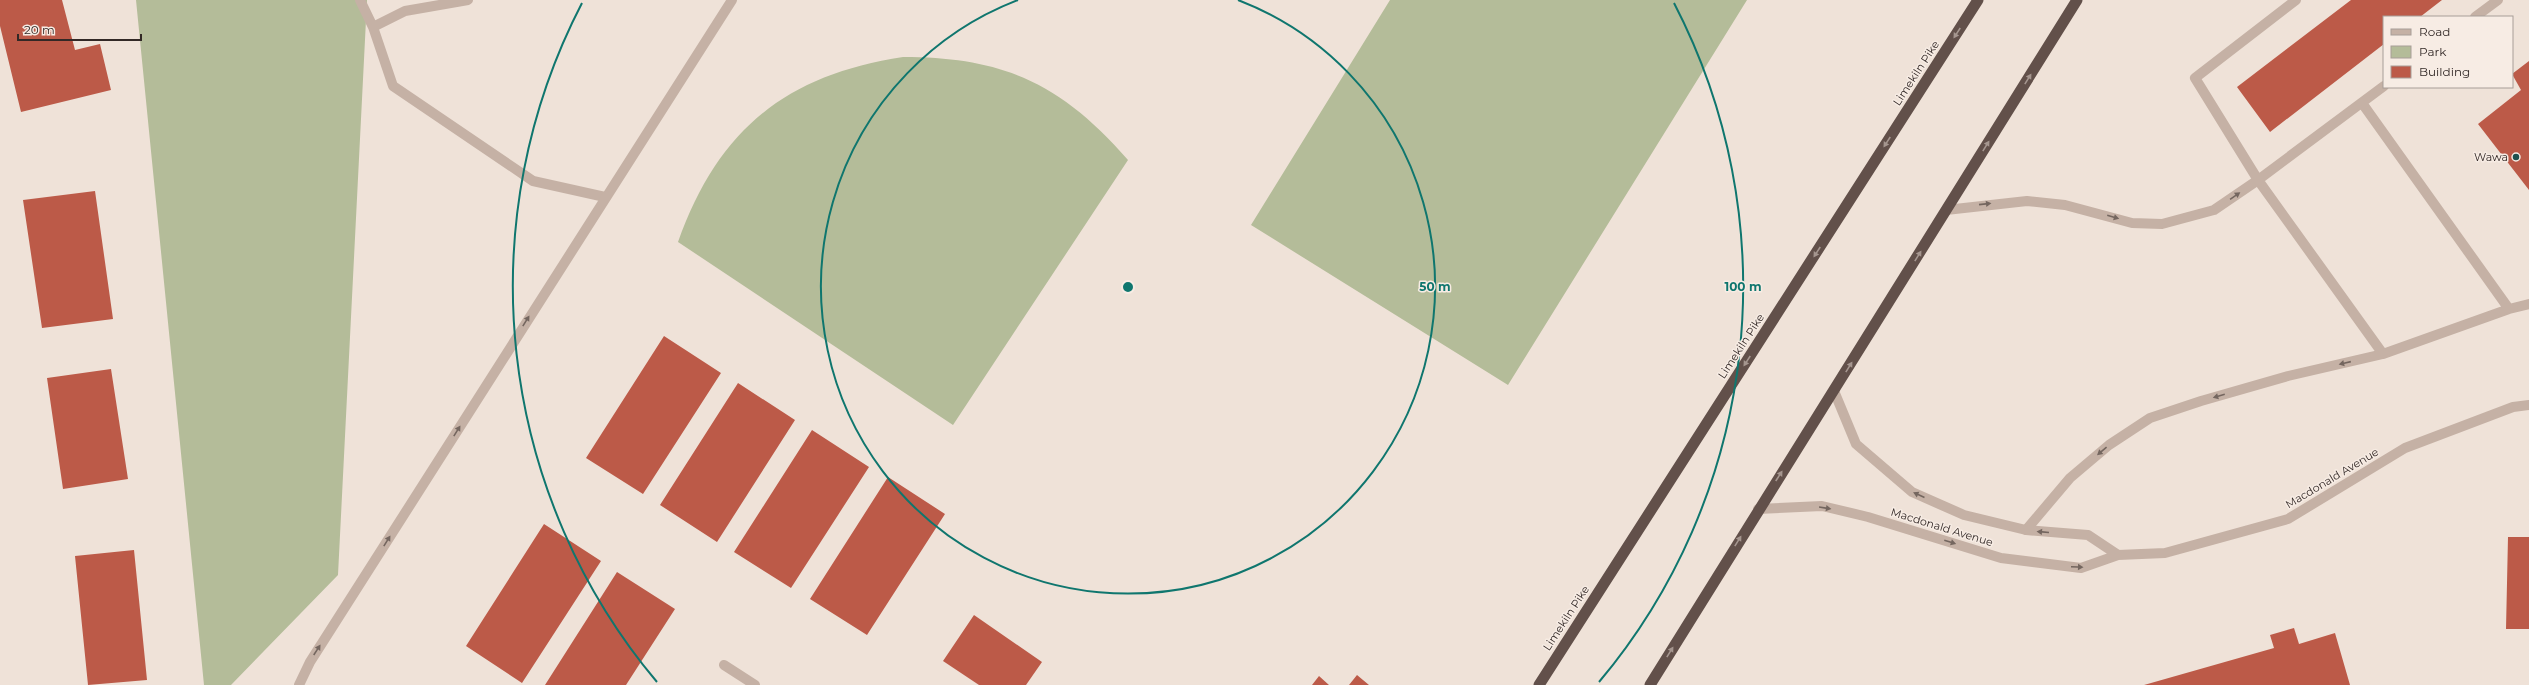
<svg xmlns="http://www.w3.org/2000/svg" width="2529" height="685" font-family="Montserrat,sans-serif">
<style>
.green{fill:#b4bc99}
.building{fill:#bc5a48}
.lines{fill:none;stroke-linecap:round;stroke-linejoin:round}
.service{stroke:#c5b1a5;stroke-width:10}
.minor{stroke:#c5b1a5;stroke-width:10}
.trunk{stroke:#62504a;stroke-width:11}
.oneway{fill:#a5968f}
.oneway2{fill:#74665f}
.ring{fill:none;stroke:#0f766e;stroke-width:2}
.poi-dot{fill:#1f504e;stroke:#f7ece4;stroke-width:1.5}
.labels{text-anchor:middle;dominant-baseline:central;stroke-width:3;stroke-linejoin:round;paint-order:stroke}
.street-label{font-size:11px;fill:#322826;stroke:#f7ece4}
.poi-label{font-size:11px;fill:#322826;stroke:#f7ece4;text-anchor:end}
.centre{fill:#0f766e;stroke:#f7ece4;stroke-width:2}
.ring-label{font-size:12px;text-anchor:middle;font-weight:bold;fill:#0f766e;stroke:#f7ece4;stroke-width:3;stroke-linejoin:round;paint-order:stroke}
</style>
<rect width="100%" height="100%" fill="#efe2d8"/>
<path class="green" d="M136,0H367L338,575L231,685H204Z
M1390,0H1747L1508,385L1251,225Z
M903,57C1004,57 1062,84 1128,160L953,425L678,242C718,130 785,75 903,57Z"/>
<path class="building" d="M0,0H62L75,50L100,44L111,90L21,112L0,26Z
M2351,0H2442L2420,17H2384V44L2270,132L2237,87Z
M2529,61V190L2478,124L2521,90L2512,74Z
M95,191L113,319L42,328L23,200Z
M664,336L721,373L643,494L586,458Z
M111,369L128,479L63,489L47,378Z
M738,383L795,420L717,542L660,505Z
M812,430L869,467L791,588L734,552Z
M888,477L945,514L867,635L810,599Z
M544,524L601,561L522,683L466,646Z
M2508,537H2529V629H2506Z
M134,550L147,680L88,685L75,556Z
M617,572L675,609L626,685H545Z
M974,615L1042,662L1026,685H979L943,661Z
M2294,628L2299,644L2335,633L2350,685H2144L2274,648L2270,635Z
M1357,675L1369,685H1349Z
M1319,676L1329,685H1312Z"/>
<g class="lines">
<path class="service" d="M360,0L373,27L393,86L533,181L605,197
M2296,0L2195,78L2258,180L2384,86
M2475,17L2498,0
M373,27L405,11L468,0
M1946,210L2027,201L2065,205L2132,223L2162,224L2214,210L2258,180L2383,354L2509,309L2362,103
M2509,309L2529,304
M2026,530L2070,478L2109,445L2150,418L2201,401L2288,376L2383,354"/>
<path class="minor" d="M1834,391L1856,444L1912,492L1964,515L2026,530L2088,535L2118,555
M1758,509L1822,506L1868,517L2001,558L2081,568L2118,555L2165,553L2288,519L2405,448L2513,407L2529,405
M724,665L755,685
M299,685L310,662L732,0"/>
<path class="trunk" d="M1539,685L1978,0
M1650,685L2077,0"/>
</g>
<defs><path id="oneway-solid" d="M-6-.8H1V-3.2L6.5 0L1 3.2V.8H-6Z"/></defs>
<g class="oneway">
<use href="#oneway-solid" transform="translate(1957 33) rotate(123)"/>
<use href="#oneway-solid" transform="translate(2028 79) rotate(-58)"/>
<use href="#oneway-solid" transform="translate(1887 142) rotate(123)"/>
<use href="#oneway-solid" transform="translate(1986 146) rotate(-58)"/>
<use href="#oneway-solid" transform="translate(1817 252) rotate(123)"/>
<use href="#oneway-solid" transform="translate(1918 256) rotate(-58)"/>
<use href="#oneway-solid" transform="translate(1747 361) rotate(123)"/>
<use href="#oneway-solid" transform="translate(1849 367) rotate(-58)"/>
<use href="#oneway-solid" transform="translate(1779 476) rotate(-57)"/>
<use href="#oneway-solid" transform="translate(1738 541) rotate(-58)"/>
<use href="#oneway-solid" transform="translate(1670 652) rotate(-58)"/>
</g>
<g class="oneway2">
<use href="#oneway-solid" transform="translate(2235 196) rotate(-35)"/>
<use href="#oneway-solid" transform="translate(1985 204) rotate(-6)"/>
<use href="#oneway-solid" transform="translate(2113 217) rotate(16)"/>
<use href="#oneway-solid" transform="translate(526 321) rotate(-58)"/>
<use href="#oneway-solid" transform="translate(2345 363) rotate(167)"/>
<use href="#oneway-solid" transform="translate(2219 396) rotate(164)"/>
<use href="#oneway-solid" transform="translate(457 431) rotate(-58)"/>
<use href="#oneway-solid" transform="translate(2102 451) rotate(140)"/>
<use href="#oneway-solid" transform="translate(1919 495) rotate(-156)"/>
<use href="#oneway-solid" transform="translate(1825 508) rotate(9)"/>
<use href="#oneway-solid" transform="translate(2043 532) rotate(-175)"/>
<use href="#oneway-solid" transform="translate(387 541) rotate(-58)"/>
<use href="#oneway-solid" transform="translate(1950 542) rotate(17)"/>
<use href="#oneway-solid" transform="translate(2077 567) rotate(2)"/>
<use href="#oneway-solid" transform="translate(317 650) rotate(-57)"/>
</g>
<g class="ring">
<path d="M1238 0A307 307 0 1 1 1018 0"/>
<path d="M657 682A615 615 0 0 1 582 3M1674 3A615 615 0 0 1 1599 682"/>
</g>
<circle class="poi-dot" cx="2516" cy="157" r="4"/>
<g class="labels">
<g class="street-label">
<text transform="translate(1916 73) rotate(-57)">Limekiln Pike</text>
<text transform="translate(1741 346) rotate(-57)">Limekiln Pike</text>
<text transform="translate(2332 478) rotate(-31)">Macdonald Avenue</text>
<text transform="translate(1942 527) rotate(17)">Macdonald Avenue</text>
<text transform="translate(1566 618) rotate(-57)">Limekiln Pike</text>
</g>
<g class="poi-label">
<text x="2508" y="157">Wawa</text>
</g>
</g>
<circle cx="1128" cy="287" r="6" class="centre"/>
<g class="ring-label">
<text x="1435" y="291">50 m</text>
<text x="1743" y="291">100 m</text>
</g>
<rect x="2383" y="16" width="130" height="72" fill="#f7ece4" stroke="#a89e98"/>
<rect x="2391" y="29" width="20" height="6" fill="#c5b1a5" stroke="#a89e98"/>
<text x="2419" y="36" font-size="12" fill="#322826">Road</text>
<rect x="2391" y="46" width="20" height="12" fill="#b4bc99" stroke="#a89e98"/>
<text x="2419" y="56" font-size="12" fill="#322826">Park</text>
<rect x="2391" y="66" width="20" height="12" fill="#bc5a48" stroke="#a89e98"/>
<text x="2419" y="76" font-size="12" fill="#322826">Building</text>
<path d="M18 34v6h123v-6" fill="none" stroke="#322826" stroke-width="2"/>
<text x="24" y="34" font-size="12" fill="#322826" stroke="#f7ece4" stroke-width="3" paint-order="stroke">20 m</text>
</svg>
